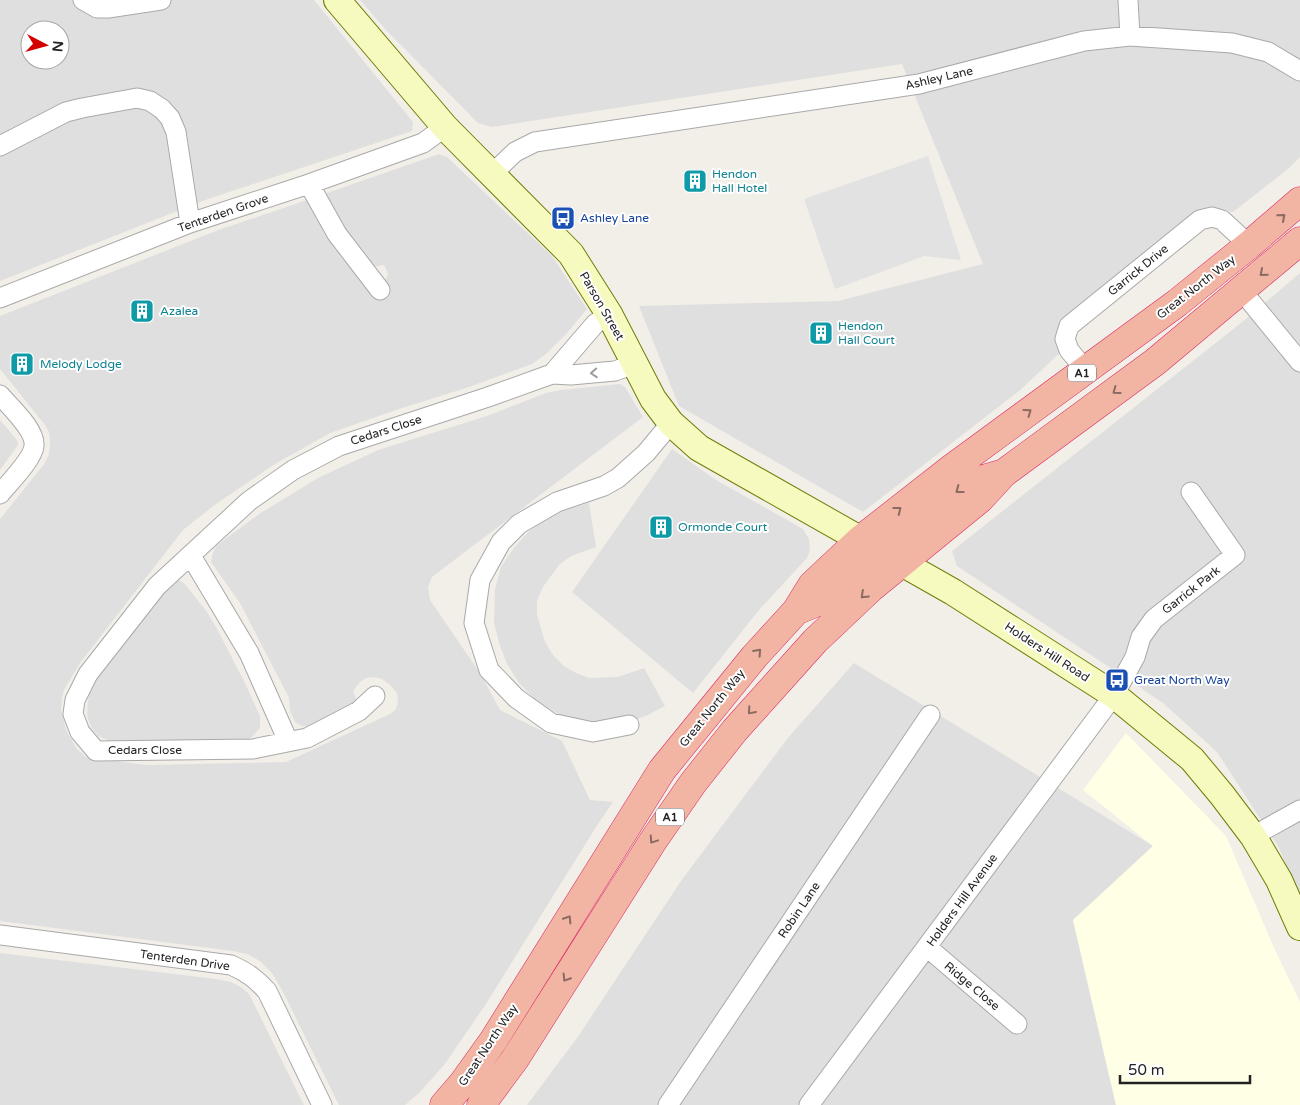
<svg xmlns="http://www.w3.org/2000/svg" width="1300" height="1105" font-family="'Varela Round',sans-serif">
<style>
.residential{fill:#e0dfdf;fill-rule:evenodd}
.education{fill:#ffffe5}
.parking{fill:#e2e2e2}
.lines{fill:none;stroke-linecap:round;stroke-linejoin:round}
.minor-casing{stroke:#a9a9a9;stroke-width:21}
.secondary-casing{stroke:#707d05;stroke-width:28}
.trunk-casing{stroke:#dc2a67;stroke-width:29}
.minor{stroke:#fff;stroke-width:19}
.secondary{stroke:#f7fabf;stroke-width:26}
.trunk{stroke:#f2b4a3;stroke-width:28}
.oneway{stroke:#8a6b62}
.oneway2{stroke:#9c9c9c}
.labels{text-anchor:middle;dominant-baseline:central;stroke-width:4;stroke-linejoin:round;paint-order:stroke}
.shield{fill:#fff;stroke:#646464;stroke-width:1}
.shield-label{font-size:11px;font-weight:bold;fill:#222}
.street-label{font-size:12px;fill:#222;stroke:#fff}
.culture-label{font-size:12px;fill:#0d838f;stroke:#fff;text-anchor:start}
.transit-label{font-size:12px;fill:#164399;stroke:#fff;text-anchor:start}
</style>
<rect width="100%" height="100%" fill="#f2efe9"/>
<path class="residential" d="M0,0H314L413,122L412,131L208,199L0,281ZM30,30H60V60H30Z
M360,0H1300V157L1288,169L1233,212L1215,208L1196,213L1061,321L1058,332L1062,351L1019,391L863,512L679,406L639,306L838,301L983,264L902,64L492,127L478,123L387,31Z
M439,154L447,157L552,256L587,309L566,334L546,354L532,364L469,387L396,410L330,433L275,464L216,504L183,530L80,663L64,690L62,698L61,709L66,730L77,749L86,757L146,765L286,762L392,713L396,709L398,702L397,693L390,685L382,679L374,677L366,678L360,682L353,691L358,703L309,727L302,726L295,722L290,711L289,698L240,603L211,562L212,556L216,546L259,514L318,478L378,450L487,416L546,393L561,390L620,384L625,387L643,417L432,577L428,587L430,600L480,673L500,710L562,741L590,800L613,802L596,827L484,1007L444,1065L419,1093L405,1105H339L282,990L272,973L260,961L247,954L233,951L0,921V519L45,463L49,454L50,442L49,432L45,425L0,369V316L221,229L310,199L384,283L388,274L384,265L372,267L326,204L327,193Z
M1300,273V896L1278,846L1217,752L1163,703L957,566L952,551L1246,319Z
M0,420L17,440L18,445L0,470Z
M672,449L716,480L803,529L809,539L810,550L807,558L759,610L693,693L572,592Z
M589,503L596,547L571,556L559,565L543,587L537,601V615L545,642L553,655L564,666L576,673L589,678L618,677L644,668L665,706L646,716L624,723L604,724L580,722L560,715L537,701L519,683L507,664L500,646L494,623L495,589L501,567L514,548L529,531L548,518L568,509Z
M179,580L185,584L207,612L217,629L244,681L260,716V728L251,738L241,741L159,743L110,741L98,736L91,727L87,715L88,699L93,684L166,587L173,581Z
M854,663L1153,846L1073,920L1116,1105H527L577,1038L681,881L787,739Z
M0,953L216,979L231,982L241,987L249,994L304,1105H0Z"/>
<path class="education" d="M1126,733L1226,836L1275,950L1300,1002V1105H1116L1073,920L1153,846L1083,790Z"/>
<path class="parking" d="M928,156L961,260L924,256L835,289L804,199Z"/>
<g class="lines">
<g class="minor-casing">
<path id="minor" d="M83,0L97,8H108L161,0
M1128,0L1130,36
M0,146L66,112L82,108L137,98L150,101L162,109L170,118L176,132L190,223
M492,174L515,152L535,142L919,84L1084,41L1130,36L1232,43L1268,52L1300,71
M309,184L337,234L380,290
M1242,291L1300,362
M0,298L190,223L309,184L423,143L445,127
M1086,371L1069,350L1065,339L1069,326L1200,220L1212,217L1222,220L1249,245
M552,374L595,324L609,314
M0,395C10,407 36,430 34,446C33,459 8,484 0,494
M191,556L249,653L288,741
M375,696L359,711L307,738L253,749L96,751L80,732L73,714L75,700L88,674L157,586L249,501L293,470L339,446L488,397L552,374L571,375L615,371L634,364
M629,725L593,732L551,723L516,698L489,670L474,623L480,580L501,542L519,524L557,502L604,486L618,478L646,453L671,423
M1253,836L1300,810
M0,935L231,965C247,972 256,979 267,991L322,1105
M927,947L1017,1024
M668,1105L930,715
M809,1105L1114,695L1135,657L1141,637L1154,619L1235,555L1191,492"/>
</g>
<g class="secondary-casing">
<path id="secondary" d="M337,0L445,127L571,254L609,314L653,399L671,423L699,448L953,592L1114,695L1192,759L1222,795L1253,836L1279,880L1300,927"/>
</g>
<g class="trunk-casing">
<path id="trunk" d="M796,611L827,598L862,566L967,484L1004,473
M444,1105L463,1083L493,1041L662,770L754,657L796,611L812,585L860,540L952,468L1177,303L1249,245L1300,201
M481,1105L515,1059L653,841L693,783L735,730L815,641L871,588L980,499L1004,473L1155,362L1300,241"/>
</g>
<use href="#minor" class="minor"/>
<use href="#secondary" class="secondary"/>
<use href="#trunk" class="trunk"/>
</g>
<defs><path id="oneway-chevron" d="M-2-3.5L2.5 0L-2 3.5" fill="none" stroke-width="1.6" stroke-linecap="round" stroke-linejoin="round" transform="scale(1.25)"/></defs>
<g class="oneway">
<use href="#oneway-chevron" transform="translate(1282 217) rotate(-41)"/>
<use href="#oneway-chevron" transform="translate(1263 273) rotate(139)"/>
<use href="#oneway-chevron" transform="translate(1116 391) rotate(144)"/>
<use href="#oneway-chevron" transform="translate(1028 412) rotate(-36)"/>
<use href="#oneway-chevron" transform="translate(959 490) rotate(143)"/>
<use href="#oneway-chevron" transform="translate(898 510) rotate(-38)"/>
<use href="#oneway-chevron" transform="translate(864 595) rotate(137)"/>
<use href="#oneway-chevron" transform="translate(758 652) rotate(-48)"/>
<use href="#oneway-chevron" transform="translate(751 711) rotate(131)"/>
<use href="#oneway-chevron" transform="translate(653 840) rotate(124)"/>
<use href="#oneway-chevron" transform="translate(568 919) rotate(-58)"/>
<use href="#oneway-chevron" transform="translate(566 978) rotate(122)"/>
</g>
<use class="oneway2" href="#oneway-chevron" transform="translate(594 373) rotate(176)"/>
<defs>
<g id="building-square" transform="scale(1.25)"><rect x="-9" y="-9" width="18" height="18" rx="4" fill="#0f9aa8" stroke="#fff"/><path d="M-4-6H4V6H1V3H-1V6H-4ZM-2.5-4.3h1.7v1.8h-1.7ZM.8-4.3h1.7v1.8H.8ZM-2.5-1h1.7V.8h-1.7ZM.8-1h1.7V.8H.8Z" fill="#fff"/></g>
<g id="bus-square" transform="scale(1.25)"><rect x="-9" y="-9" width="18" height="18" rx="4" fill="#1a4fb4" stroke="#fff"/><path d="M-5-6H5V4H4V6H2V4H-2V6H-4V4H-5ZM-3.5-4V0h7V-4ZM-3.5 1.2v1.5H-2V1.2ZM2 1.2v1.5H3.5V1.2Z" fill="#fff"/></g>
</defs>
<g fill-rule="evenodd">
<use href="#building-square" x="695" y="181"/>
<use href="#bus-square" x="563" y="218"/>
<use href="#building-square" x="142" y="311"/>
<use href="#building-square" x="821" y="333"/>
<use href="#building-square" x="22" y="364"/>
<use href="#building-square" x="661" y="527"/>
<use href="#bus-square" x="1117" y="680"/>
</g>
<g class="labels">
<g class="shield">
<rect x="1068" y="364.5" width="28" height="17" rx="4"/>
<rect x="656" y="808.5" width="28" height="17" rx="4"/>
</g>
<g class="shield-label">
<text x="1082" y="373">A1</text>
<text x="670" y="817">A1</text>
</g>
<g class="street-label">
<text transform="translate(939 78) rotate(-13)">Ashley Lane</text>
<text transform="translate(223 213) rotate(-19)">Tenterden Grove</text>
<text transform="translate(1138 270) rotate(-39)">Garrick Drive</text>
<text transform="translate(1196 287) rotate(-38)">Great North Way</text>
<text transform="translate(602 306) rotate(60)">Parson Street</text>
<text transform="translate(386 430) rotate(-18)">Cedars Close</text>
<text transform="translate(1191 590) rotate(-38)">Garrick Park</text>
<text transform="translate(1047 652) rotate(33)">Holders Hill Road</text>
<text transform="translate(712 708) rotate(-51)">Great North Way</text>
<text x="145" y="750">Cedars Close</text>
<text transform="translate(962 900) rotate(-54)">Holders Hill Avenue</text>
<text transform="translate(799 910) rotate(-56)">Robin Lane</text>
<text transform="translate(185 960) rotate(8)">Tenterden Drive</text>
<text transform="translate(972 986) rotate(40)">Ridge Close</text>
<text transform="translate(488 1045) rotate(-56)">Great North Way</text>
</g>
<g class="culture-label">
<text x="712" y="174">Hendon<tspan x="712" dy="14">Hall Hotel</tspan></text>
<text x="160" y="311">Azalea</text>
<text x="838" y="326">Hendon<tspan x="838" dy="14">Hall Court</tspan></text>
<text x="40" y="364">Melody Lodge</text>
<text x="678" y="527">Ormonde Court</text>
</g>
<g class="transit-label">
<text x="580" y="218">Ashley Lane</text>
<text x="1134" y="680">Great North Way</text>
</g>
</g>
<g transform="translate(45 45) rotate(96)"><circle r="24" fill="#ffffff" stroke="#a7a7a7"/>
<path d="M0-4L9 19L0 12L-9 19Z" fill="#d40000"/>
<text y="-8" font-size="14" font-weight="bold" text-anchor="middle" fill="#222222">N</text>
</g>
<path d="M1120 1075v8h130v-8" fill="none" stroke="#222222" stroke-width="2.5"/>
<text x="1128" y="1075" font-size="15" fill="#222222" stroke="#ffffff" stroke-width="4" paint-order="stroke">50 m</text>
</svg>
